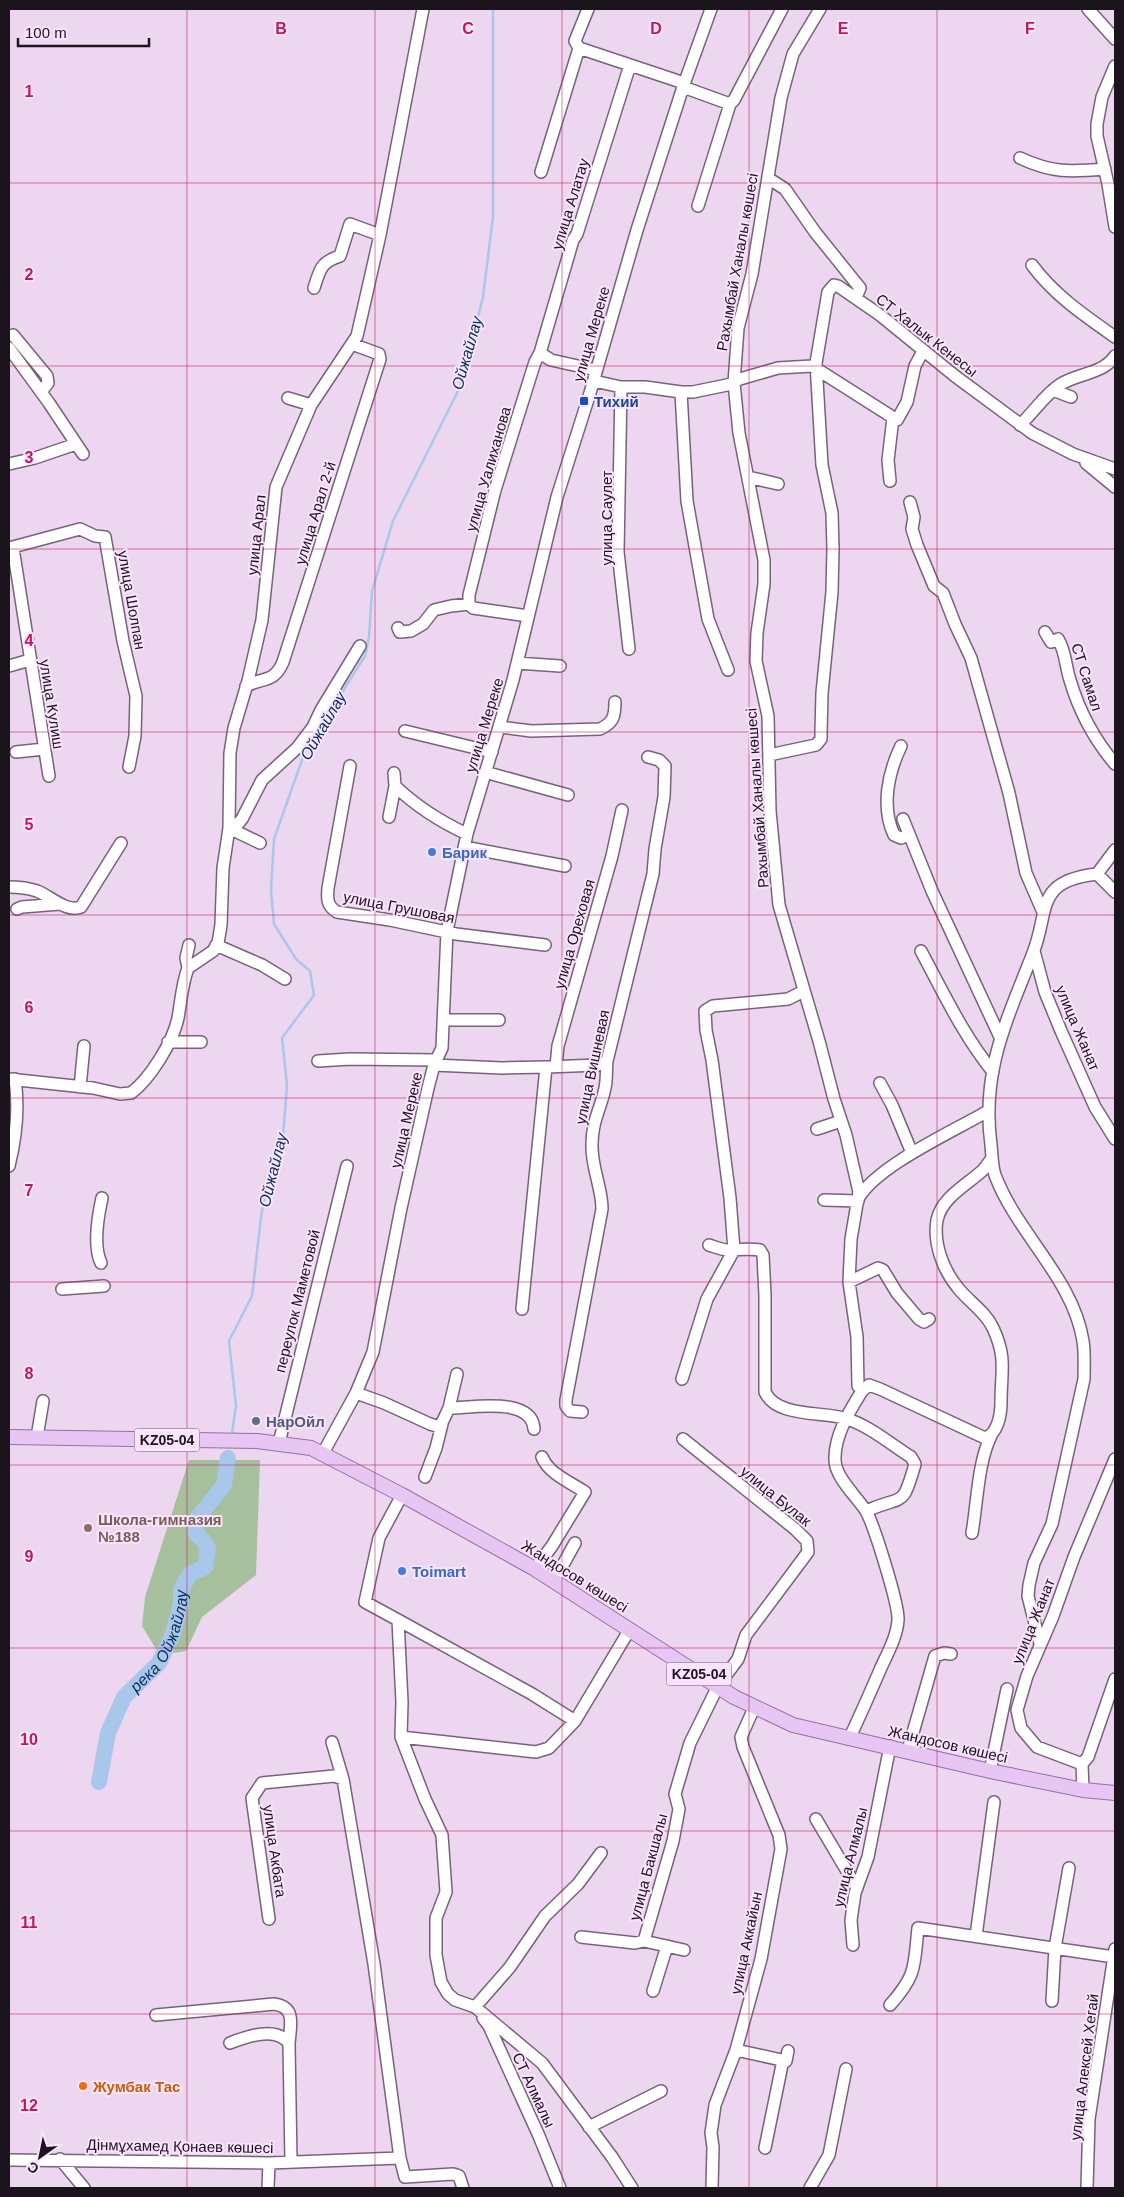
<svg xmlns="http://www.w3.org/2000/svg" width="1124" height="2197" font-family="Arial,sans-serif">
<style>
.green{fill:#a6c09d}
.lines{fill:none;stroke-linecap:round;stroke-linejoin:round}
.stream{stroke:#a9c7ea;stroke-width:2.5}
.river{stroke:#a9c7ea;stroke-width:16}
.minor-casing{stroke:#776379;stroke-width:14}
.major-casing{stroke:#966fa4;stroke-width:16}
.minor{stroke:#fff;stroke-width:11}
.major{stroke:#e7c6f4;stroke-width:14}
.grid{fill:none;stroke:#c2185b;stroke-width:1;stroke-opacity:0.55}
.transit-dot{fill:#1a4fb4;stroke:#fae3fd;stroke-width:2}
.shop-dot{fill:#3f7fe0;stroke:#fae3fd;stroke-width:2}
.service-dot{fill:#5c6f8a;stroke:#fae3fd;stroke-width:2}
.education-dot{fill:#8d6e63;stroke:#fae3fd;stroke-width:2}
.food-dot{fill:#e8710a;stroke:#fae3fd;stroke-width:2}
.labels{text-anchor:middle;dominant-baseline:central;stroke-width:4;stroke-linejoin:round;paint-order:stroke}
.shield{fill:#fae3fd;stroke:#5f5260;stroke-width:1}
.shield-label{font-size:14px;font-weight:bold;fill:#1c141d}
.street-label{font-size:15px;fill:#1c141d;stroke:#fae3fd}
.transit-label{font-size:15px;font-weight:bold;fill:#164399;stroke:#fae3fd;text-anchor:start}
.shop-label{font-size:15px;font-weight:bold;fill:#366cbe;stroke:#fae3fd;text-anchor:start}
.service-label{font-size:15px;font-weight:bold;fill:#4e5e75;stroke:#fae3fd;text-anchor:start}
.education-label{font-size:15px;font-weight:bold;fill:#785e54;stroke:#fae3fd;text-anchor:start}
.food-label{font-size:15px;font-weight:bold;fill:#c56008;stroke:#fae3fd;text-anchor:start}
.water-label{font-size:16px;font-style:italic;fill:#042f5b;stroke:#fae3fd}
.grid-label{font-size:16px;text-anchor:middle;font-weight:bold;fill:#c2185b;stroke:#fae3fd;stroke-width:4;stroke-linejoin:round;paint-order:stroke}
</style>
<rect width="100%" height="100%" fill="#edd6ef"/>
<path class="green" d="M189,1460H260L256,1575L202,1617L186,1651L174,1653L156,1649L142,1626L145,1597Z"/>
<g class="lines">
<path class="stream" d="M232,1433L236,1406L229,1341L252,1296L261,1217L271,1163L283,1137L287,1085L282,1038L314,995L310,971L296,959L274,924L271,890L274,839L306,749L365,656L369,637L372,591L393,521L460,387L483,297L493,217V9"/>
<path class="river" id="s1" d="M99,1782L108,1733L124,1697L159,1663L172,1636L181,1605V1590L190,1574L205,1567L208,1548L204,1541L196,1534L195,1521L224,1485L228,1458"/>
<g class="minor-casing">
<path id="minor" d="M820,9L793,54L781,98L752,274L738,328L734,383L739,433L764,560V584L757,633L756,661L768,716L770,811L779,905L819,1041L834,1099L846,1135L859,1192L851,1239L849,1282L857,1337L858,1386L862,1391C850,1410 834,1436 835,1460C835,1477 857,1497 866,1511C874,1525 899,1605 898,1620C897,1637 887,1654 880,1670C870,1693 860,1716 849,1739
M1088,9L1115,39
M579,48L684,83
M579,48L575,41L588,9
M1115,66L1102,97L1097,124V136L1108,184L1115,227
M683,87L730,104
M1020,158C1052,173 1070,172 1105,169
M541,172L579,48
M768,178L785,189L815,232L860,288L856,298
M698,206L730,104L734,100L782,9
M1032,265C1054,295 1085,316 1115,337
M314,288C320,269 321,262 340,256L350,224L380,235
M13,335L47,376L48,383L41,392
M9,348L49,403L83,454
M540,353L551,360L596,370
M594,381L621,387H645L681,392H693L727,385L740,379L778,368L812,366L897,420L907,402L915,366L923,351
M621,387L618,552L629,649
M1053,390L1071,397
M681,392L687,501L698,563L708,619L728,670
M288,398L311,405
M1020,425C1034,412 1045,394 1061,384C1079,373 1103,374 1115,356
M1086,463L1115,487
M9,464L35,458L76,444
M748,477L778,484
M890,481L888,460L893,418
M910,502L914,517L912,529L917,545L934,586L943,593L955,624L971,658L1009,793L1026,873L1043,912
M9,548L80,529L95,536L105,537L123,641L136,696L135,736L129,767
M13,548L49,776
M469,604V595L495,490L529,381L535,362L540,353L573,240L577,234L630,65
M398,628L400,632L411,631L423,624L434,610L451,606L469,604L473,608L528,616
M1045,632L1051,642L1058,639C1066,652 1065,665 1070,680C1079,711 1094,739 1115,764
M517,663L560,666
M9,666L30,660
M246,686C264,677 274,683 283,662L380,359L379,354L352,344
M500,727L531,731L600,729C613,723 615,717 615,702
M405,731L492,752
M901,746C888,773 881,807 894,835L901,838L909,835
M16,752L44,749
M769,755L816,745L821,739V733L822,693L832,592L833,549L832,513L822,465L816,363L828,292L834,285L838,286L880,315L955,376L1032,433L1073,454L1115,469
M350,766L328,888C327,899 327,906 337,912L390,920L456,934L545,945
M485,772L568,795
M394,773L395,786C417,807 439,821 467,834
M389,817L395,786
M903,819L932,891L1000,1037
M229,828L236,826L242,819L262,780L297,748L313,727L321,710L360,646
M229,828L260,843
M464,847L565,866
M1097,874L1115,850
M9,887C18,887 28,888 37,891C50,896 67,913 81,907L121,843
M17,909L22,907L60,904
M216,945L262,965L285,979
M921,951C943,992 963,1035 993,1072
M1034,951L1045,992L1061,1031L1095,1107L1115,1139
M188,968L186,958L189,945
M444,1020H499
M168,1042H201
M318,1061L350,1059L436,1060
M434,1065L502,1068L546,1067L598,1065L607,1061
M556,1066L558,1046L612,856L622,810
M9,1079L93,1088L120,1094L131,1093C150,1079 173,1042 178,1018C181,1001 182,984 188,968L213,951L218,943L221,925L223,868L229,828L230,753L234,728L248,681L262,620L276,487L311,405L357,336L380,235L423,9
M880,1083L892,1105L912,1153
M80,1087L84,1046
M817,1129L841,1121
M9,1166C16,1138 19,1107 15,1079
M858,1199C876,1166 954,1131 988,1111
M824,1200L858,1201
M709,1245C715,1247 722,1250 728,1250C739,1250 749,1248 760,1250L763,1255L765,1295V1392C777,1418 823,1411 847,1419C868,1425 892,1445 911,1457L915,1464C902,1510 904,1494 866,1511
M101,1263C93,1246 98,1216 102,1198
M849,1282L878,1268L883,1270L897,1293L919,1319L924,1322L929,1319
M62,1289L104,1286
M522,1309L546,1067
M682,1379L707,1299L734,1250L730,1198L712,1060L706,1030L705,1011L713,1006L788,999L804,991
M862,1391L869,1385L880,1389L985,1438C998,1434 1001,1414 1001,1402C1001,1371 1007,1358 993,1328C985,1311 969,1302 958,1288C943,1270 933,1243 937,1220C942,1197 967,1185 983,1170C986,1167 989,1162 992,1158
M356,1393L384,1403L430,1424L440,1427L449,1408L457,1374
M449,1408C471,1408 532,1396 534,1429
M582,1412L570,1411L566,1406V1400L602,1209C602,1187 591,1167 592,1144C592,1121 601,1108 605,1088C607,1079 606,1070 607,1061L653,874L655,849L664,797L665,766L659,760L648,757
M37,1437L43,1401
M279,1443L347,1166
M323,1453L356,1393L373,1352L401,1208L428,1088L434,1065L442,1048L447,931L467,834L513,680L557,497L590,393L637,230L683,87L711,9
M425,1477L436,1448L442,1424
M402,1495L379,1538L365,1602L398,1620L402,1702L401,1737L425,1799L442,1835L446,1892L436,1918V1955L441,1982L448,1994L455,2000L475,2007L542,2063L612,2157L632,2188
M972,1533C977,1505 978,1461 991,1436
M535,1569L552,1546L585,1492C570,1482 549,1474 542,1457
M554,1581L575,1543
M398,1620L532,1694L575,1721L630,1629
M1040,1644L1028,1596L1029,1585L1034,1563L1052,1524L1084,1379C1084,1366 1085,1354 1083,1341C1073,1278 1017,1234 995,1175C992,1166 992,1155 991,1145C981,1071 1007,1020 1033,953C1050,910 1034,881 1097,874L1115,892
M401,1737L536,1752L549,1748L575,1721
M332,1742L343,1779L374,1964L400,2158L405,2177L453,2174L459,2176L463,2188
M908,1750L935,1656L944,1653L951,1654
M1082,1764L1037,1747L1021,1728L1017,1710L1027,1676L1053,1616L1074,1557L1115,1459
M990,1771L1007,1689
M1083,1790L1082,1764L1088,1757L1115,1679
M816,1819L857,1888
M269,1919L252,1798L262,1783L334,1776L343,1779
M976,1936L994,1802
M581,1937L635,1943L644,1941L673,1841L679,1809L675,1794L690,1743L718,1686L738,1659L746,1635L808,1552L807,1541L795,1529L683,1439
M644,1941L684,1950
M853,1945L851,1920L855,1893L868,1857L890,1746
M653,1991L667,1946
M1052,2001L1055,1948L1069,1868
M890,2005C917,1975 914,1966 918,1928L1114,1957
M475,2007L510,1967L545,1916L578,1884L601,1853
M156,2015L274,2004C297,2007 290,2026 289,2044
M483,2018L489,2026L539,2136L560,2188
M230,2043C245,2037 277,2025 289,2044L291,2162
M736,2050L786,2061L788,2051
M589,2127L661,2091
M765,2148L783,2060
M60,2159L84,2188
M9,2160L269,2163L400,2158
M268,2188L269,2163
M712,2188L713,2147L711,2133L715,2105L736,2050L761,1959L781,1849L779,1835L743,1747L741,1737L754,1708
M810,2188L829,2155L846,2069
M1087,2188L1089,2119L1115,1949"/>
</g>
<g class="major-casing">
<path id="major" d="M9,1437L257,1441L311,1448L402,1495L535,1569L734,1697L793,1725L990,1771L1083,1790L1115,1793"/>
</g>
<use href="#minor" class="minor"/>
<use href="#major" class="major"/>
</g>
<path class="grid" d="M187,9V2188M375,9V2188M562,9V2188M749,9V2188M937,9V2188M9,183H1115M9,366H1115M9,549H1115M9,732H1115M9,915H1115M9,1098H1115M9,1282H1115M9,1465H1115M9,1648H1115M9,1831H1115M9,2014H1115"/>
<rect class="transit-dot" x="579" y="396" width="10" height="10" rx="2.5"/>
<g class="shop-dot">
<circle cx="432" cy="852" r="5"/>
<circle cx="402" cy="1571" r="5"/>
</g>
<circle class="service-dot" cx="256" cy="1421" r="5"/>
<circle class="education-dot" cx="88" cy="1528" r="5"/>
<circle class="food-dot" cx="83" cy="2086" r="5"/>
<g class="labels">
<g class="shield">
<rect x="134.5" y="1428.5" width="65" height="23" rx="4"/>
<rect x="666.5" y="1662.5" width="65" height="23" rx="4"/>
</g>
<g class="shield-label">
<text x="167" y="1440">KZ05-04</text>
<text x="699" y="1674">KZ05-04</text>
</g>
<g class="street-label">
<text transform="translate(570 204) rotate(-73)">улица Алатау</text>
<text transform="translate(737 262) rotate(-80)">Рахымбай Ханалы көшесі</text>
<text transform="translate(591 334) rotate(-74)">улица Мереке</text>
<text transform="translate(927 335) rotate(38)">СТ Халык Кенесы</text>
<text transform="translate(488 469) rotate(-74)">улица Уалиханова</text>
<text transform="translate(315 513) rotate(-73)">улица Арал 2-й</text>
<text transform="translate(606 518) rotate(-90)">улица Саулет</text>
<text transform="translate(256 535) rotate(-84)">улица Арал</text>
<text transform="translate(132 600) rotate(80)">улица Шолпан</text>
<text transform="translate(1087 677) rotate(72)">СТ Самал</text>
<text transform="translate(52 704) rotate(81)">улица Кулиш</text>
<text transform="translate(484 725) rotate(-73)">улица Мереке</text>
<text transform="translate(757 798) rotate(-94)">Рахымбай Ханалы көшесі</text>
<text transform="translate(399 907) rotate(11)">улица Грушовая</text>
<text transform="translate(574 934) rotate(-74)">улица Ореховая</text>
<text transform="translate(1078 1028) rotate(67)">улица Жанат</text>
<text transform="translate(592 1067) rotate(-78)">улица Вишневая</text>
<text transform="translate(406 1120) rotate(-77)">улица Мереке</text>
<text transform="translate(297 1301) rotate(-76)">переулок Маметовой</text>
<text transform="translate(776 1496) rotate(39)">улица Булак</text>
<text transform="translate(575 1576) rotate(32)">Жандосов көшесі</text>
<text transform="translate(1033 1621) rotate(-68)">улица Жанат</text>
<text transform="translate(948 1744) rotate(13)">Жандосов көшесі</text>
<text transform="translate(275 1851) rotate(82)">улица Акбата</text>
<text transform="translate(850 1857) rotate(-76)">улица Алмалы</text>
<text transform="translate(648 1867) rotate(-75)">улица Бакшалы</text>
<text transform="translate(746 1943) rotate(-78)">улица Аккайын</text>
<text transform="translate(1084 2067) rotate(-83)">улица Алексей Хегай</text>
<text transform="translate(534 2090) rotate(65)">СТ Алмалы</text>
<text transform="translate(180 2146) rotate(1)">Дінмұхамед Қонаев көшесі</text>
</g>
<g class="transit-label">
<text x="594" y="401">Тихий</text>
</g>
<g class="shop-label">
<text x="442" y="852">Барик</text>
<text x="412" y="1571">Toimart</text>
</g>
<g class="service-label">
<text x="266" y="1421">НарОйл</text>
</g>
<g class="education-label">
<text x="98" y="1519">Школа-гимназия<tspan x="98" dy="17">№188</tspan></text>
</g>
<g class="food-label">
<text x="93" y="2086">Жумбак Тас</text>
</g>
<g class="water-label">
<text transform="translate(467 353) rotate(-74)">Ойжайлау</text>
<text transform="translate(323 726) rotate(-60)">Ойжайлау</text>
<text transform="translate(273 1170) rotate(-76)">Ойжайлау</text>
<text stroke="none"><textPath href="#s1" startOffset="158">река Ойжайлау</textPath></text>
</g>
</g>
<g class="grid-label">
<text x="281" y="34">B</text>
<text x="468" y="34">C</text>
<text x="656" y="34">D</text>
<text x="843" y="34">E</text>
<text x="1030" y="34">F</text>
<text x="29" y="97">1</text>
<text x="29" y="280">2</text>
<text x="29" y="463">3</text>
<text x="29" y="646">4</text>
<text x="29" y="830">5</text>
<text x="29" y="1013">6</text>
<text x="29" y="1196">7</text>
<text x="29" y="1379">8</text>
<text x="29" y="1562">9</text>
<text x="29" y="1745">10</text>
<text x="29" y="1928">11</text>
<text x="29" y="2111">12</text>
</g>
<rect width="1124" height="2197" fill="none" stroke="#1c141d" stroke-width="20"/>
<g transform="translate(40 2157) rotate(213)" stroke="#fae3fd" stroke-width="4" paint-order="stroke">
<path d="M0-4L9 19L0 12L-9 19Z" fill="#1c141d"/>
<text y="-8" font-size="14" font-weight="bold" text-anchor="middle" fill="#1c141d">С</text>
</g>
<path d="M18 38v8h131v-8" fill="none" stroke="#1c141d" stroke-width="2.5"/>
<text x="25" y="38" font-size="15" fill="#1c141d" stroke="#fae3fd" stroke-width="4" paint-order="stroke">100 m</text>
</svg>
